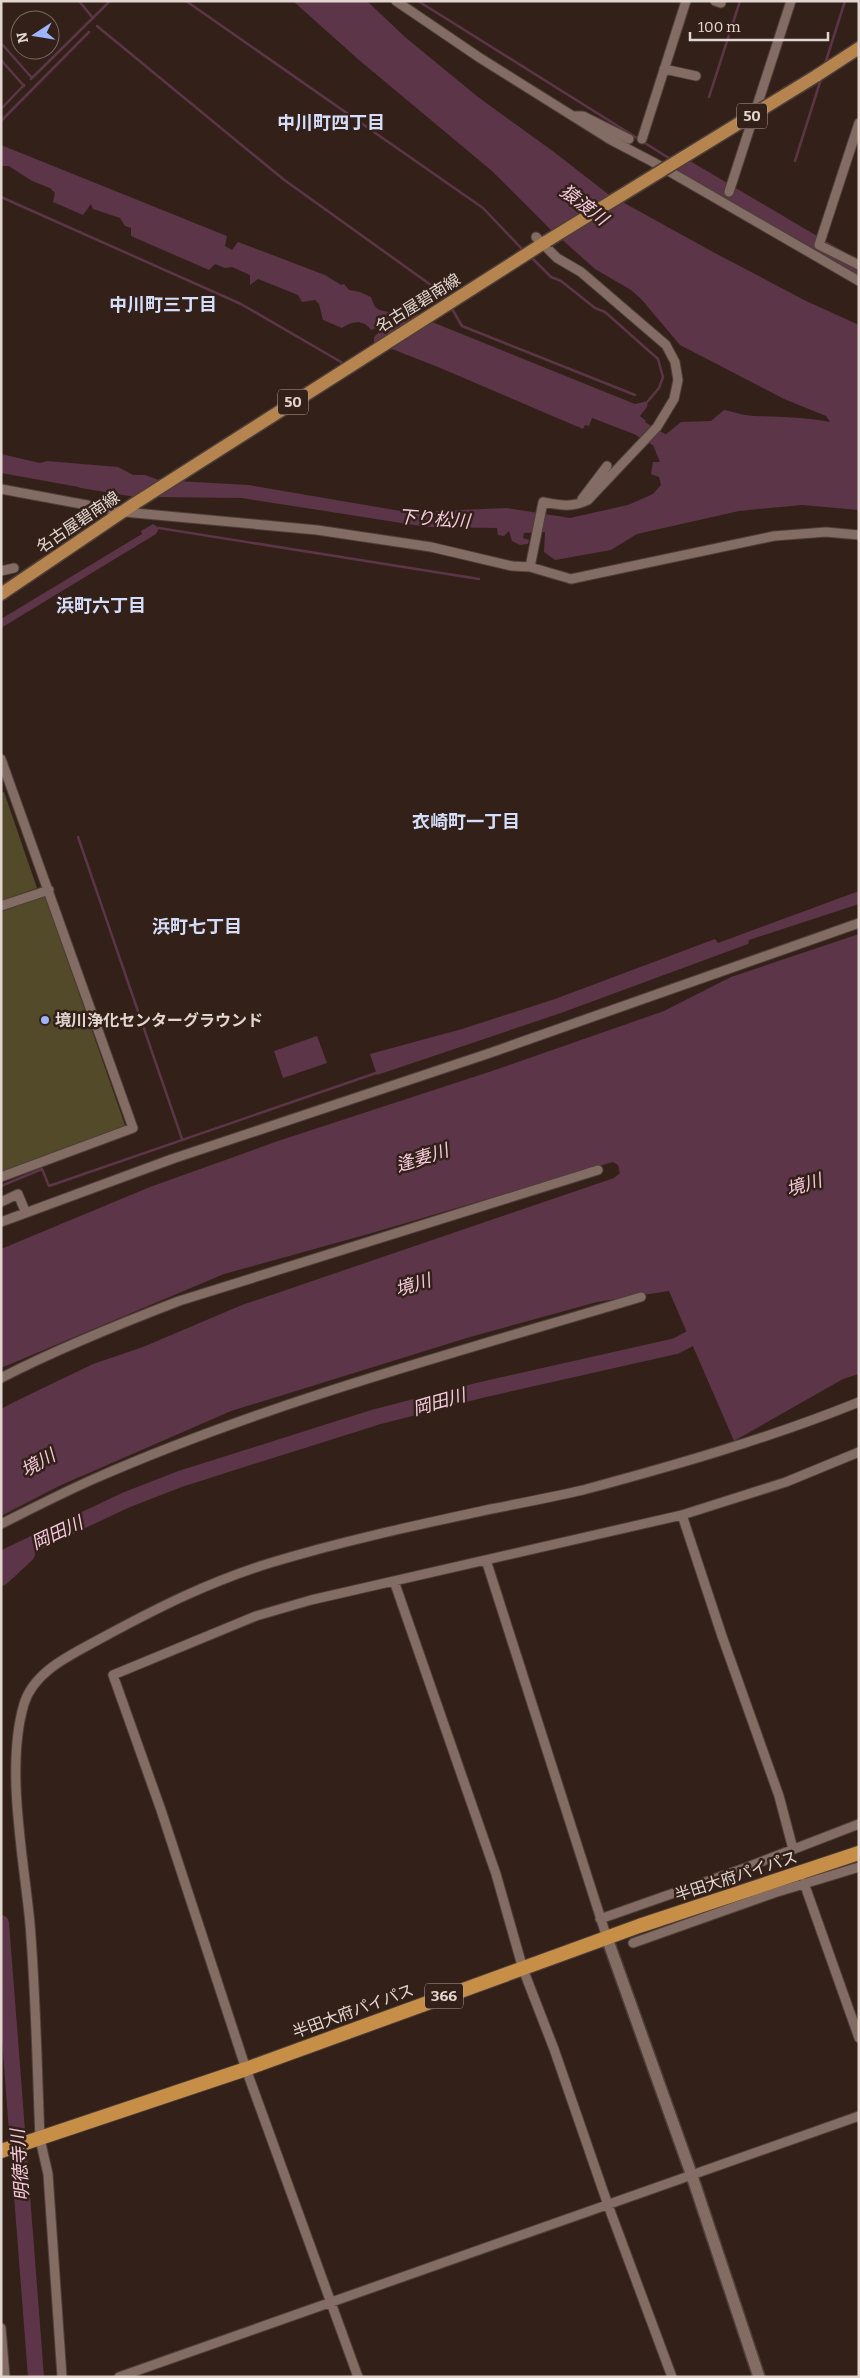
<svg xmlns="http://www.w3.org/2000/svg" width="860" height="2378" font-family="Bitter,'Noto Sans JP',serif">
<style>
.green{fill:#524a29}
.water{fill:#5c3548}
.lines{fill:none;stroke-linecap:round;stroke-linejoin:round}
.stream{stroke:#5c3548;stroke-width:2.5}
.river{stroke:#5c3548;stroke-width:16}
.minor-casing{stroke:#4e3f39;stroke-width:11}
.tertiary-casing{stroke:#4e3f39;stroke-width:14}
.primary-casing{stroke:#4e3f39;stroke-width:15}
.trunk-casing{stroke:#4e3f39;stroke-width:16}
.minor{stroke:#826c63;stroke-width:9}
.tertiary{stroke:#826c63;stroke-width:11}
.primary{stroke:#b6854f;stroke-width:12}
.trunk{stroke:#c78e48;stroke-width:14}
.primary-bridge-casing{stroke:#4e3f39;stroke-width:15;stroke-linecap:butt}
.primary-bridge{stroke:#b6854f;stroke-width:12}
.poi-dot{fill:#9eb4fd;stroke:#332119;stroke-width:2}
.labels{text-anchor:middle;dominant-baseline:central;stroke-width:5;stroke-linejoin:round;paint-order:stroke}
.shield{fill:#332119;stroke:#aea09a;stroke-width:1}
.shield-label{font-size:15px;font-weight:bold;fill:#e3d6d1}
.street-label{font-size:16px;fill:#e3d6d1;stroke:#332119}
.poi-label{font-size:16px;font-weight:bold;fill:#e3d6d1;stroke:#332119;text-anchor:start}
.neighbourhood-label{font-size:18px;font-weight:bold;fill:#d4ddf9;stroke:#332119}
.water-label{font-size:18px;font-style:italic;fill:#f6cadd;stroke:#332119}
</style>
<rect width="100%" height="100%" fill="#332119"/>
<path class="green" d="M4,792L37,888L1,901V793Z
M45,896L126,1128L1,1173V912Z"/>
<path class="water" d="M293,1H367L405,37L478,97L554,152L608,194L713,252L806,301L859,325V510L802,505L739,511L637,534L611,550L555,560L544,552L545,532L524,533L523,538L529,540L528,544L520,545L512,541L509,531L504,536L498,535L497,528L427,527L242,498L158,497L134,491L117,481H107L90,489L1,473V454L40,463L47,461L118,467L133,475H145L159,480L248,485L430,516L435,515L436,511L507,508L570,518L628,505L653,494L661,485L659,477L651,474L653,462H660L653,445L681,422L711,421L724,410C734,412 745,416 755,416C781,417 805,417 830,422L826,416L784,399L680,345L642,300L631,290L595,269L549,228L492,171L359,60Z
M1,145L227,236L225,246L232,250L238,242L325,275L341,285L344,284L349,290L360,292L371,297C376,313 379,309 393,313C396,314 401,318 404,320L418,314L432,322L635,404L648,401L647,407L640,416L646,421L643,424L649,428L641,435L637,431L634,434L592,418L589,426L585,425L583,429L438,367L374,342V337L382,329L379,327L371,330C364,319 351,321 342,328L323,320L319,304L315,300L302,302L298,295L258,279L250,285V275L232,267L225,268L215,264L209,270L131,236V228L125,226L120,218L93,209L91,204L83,215L53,202L55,193L50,188L32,181L15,170L9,166H1Z
M153,524L159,528L156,534L1,628V619L142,534L141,531Z
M859,891V904L749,940L748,944L561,1013L377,1075L370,1054L462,1029L555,999L715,939L718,943Z
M859,934V1374L843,1379L734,1441L669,1291L597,1302L470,1337L231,1411L59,1486L1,1516V1409L12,1403L93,1364L143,1347L242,1305L614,1178L620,1173L618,1165L613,1162L372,1233L224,1274L1,1368V1249L150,1187L278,1141L492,1071L664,1011L731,977Z
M317,1036L327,1063L283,1078L274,1051Z"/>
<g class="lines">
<path class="stream" d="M79,1L93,18
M186,1L483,208L524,251
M418,1L672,160
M97,26L283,179L442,293L447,301
M1,43L32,78
M1,60L24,86
M825,64L845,1
M31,79L110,1
M709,97L740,1
M1,109L24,85
M1,121L89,32
M795,161L821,79
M1,197L241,304L341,362
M530,256L551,277L561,281L595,308L605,312L658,359L663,377L659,388L648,401
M451,307L462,326L635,395
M159,528L479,579
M78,837L182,1139
M1,1186L42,1169L49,1186L379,1072"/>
<path class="river" d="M686,168L859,270
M626,420L678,451
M82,480L149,491
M1,1559L126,1500L180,1479L376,1417L481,1390L676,1346L710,1328
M1,1578L27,1554
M1,1923L36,2377"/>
<g class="minor-casing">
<path id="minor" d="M396,1L480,58L611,140L653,162L859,281
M715,1L721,3
M664,69L696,76
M575,116H583L629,139
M859,123L819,245L859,265
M642,139L686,1
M729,192L791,1
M1,489L124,512L317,530L431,547L512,566L530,567L571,579L774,536L826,532L859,535
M582,499L607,466
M530,567L543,502C559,505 572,508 588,500L657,427L674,399L678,380L675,362L666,345L581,272L557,258L536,237
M1,571L14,568
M1,759L133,1128L1,1177
M1,906L49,890
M1,1202L18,1194L25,1211
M1,1222L172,1159L487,1054L859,923
M1,1378C59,1348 119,1324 179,1301L598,1170
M682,1515L722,1636L779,1796L793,1849
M1,1524C33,1508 64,1492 96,1478C272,1401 458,1352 641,1297
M486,1560L607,1938
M394,1581L496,1874L523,1969L554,2049L608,2205L672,2377
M804,1883L859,2038
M600,1919L745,1868L859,1824
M633,1943L774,1893L859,1867
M1,2328L5,2377
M62,2377L48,2174L40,2139C37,2068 36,1996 30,1924C24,1859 5,1768 24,1704C34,1671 71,1655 98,1640C155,1609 208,1582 270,1563C342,1541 417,1525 491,1509C522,1503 553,1497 583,1490C676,1465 770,1438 859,1402
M119,2377L859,2116
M358,2377L246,2069L161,1810L113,1675L256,1616L311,1600L682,1515L786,1482L859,1452"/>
</g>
<g class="tertiary-casing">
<path id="tertiary" d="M607,1938L692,2176L759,2377"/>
</g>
<g class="primary-casing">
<path id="primary" d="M816,76L859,48
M1,594L134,504L547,241"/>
</g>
<g class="trunk-casing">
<path id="trunk" d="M1,2151L246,2069L639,1926L859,1853"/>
</g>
<use href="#minor" class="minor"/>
<use href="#tertiary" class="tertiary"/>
<use href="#primary" class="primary"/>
<use href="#trunk" class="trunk"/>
<g class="primary-bridge-casing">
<path id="primary-bridge" d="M547,241L816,76"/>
</g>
<use href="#primary-bridge" class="primary-bridge"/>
</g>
<circle class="poi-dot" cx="45" cy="1020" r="5"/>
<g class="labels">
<g class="shield">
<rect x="737" y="103.5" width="30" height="25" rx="4"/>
<rect x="278" y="389.5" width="30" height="25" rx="4"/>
<rect x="425" y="1983.5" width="38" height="25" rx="4"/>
</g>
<g class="shield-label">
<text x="752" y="116">50</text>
<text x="293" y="402">50</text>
<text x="444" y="1996">366</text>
</g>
<g class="street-label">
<text transform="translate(418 303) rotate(-32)">名古屋碧南線</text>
<text transform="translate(78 522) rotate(-34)">名古屋碧南線</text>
<text transform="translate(736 1876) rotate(-18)">半田大府パイパス</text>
<text transform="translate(353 2011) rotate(-20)">半田大府パイパス</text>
</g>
<g class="poi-label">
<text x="55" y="1020">境川浄化センターグラウンド</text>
</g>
<g class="neighbourhood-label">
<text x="331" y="123">中川町四丁目</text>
<text x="163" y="305">中川町三丁目</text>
<text x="101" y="606">浜町六丁目</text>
<text x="466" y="822">衣崎町一丁目</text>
<text x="197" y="927">浜町七丁目</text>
</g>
<g class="water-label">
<text transform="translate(584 205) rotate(37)">猿渡川</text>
<text transform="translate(434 519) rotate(4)">下り松川</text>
<text transform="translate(422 1158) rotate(-18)">逢妻川</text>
<text transform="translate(804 1185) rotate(-17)">境川</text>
<text transform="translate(413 1285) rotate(-17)">境川</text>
<text transform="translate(439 1402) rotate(-16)">岡田川</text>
<text transform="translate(38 1463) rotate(-30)">境川</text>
<text transform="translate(57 1533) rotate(-25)">岡田川</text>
<text transform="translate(20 2165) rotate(-94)">明徳寺川</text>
</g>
</g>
<rect width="860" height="2378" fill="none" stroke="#e3d6d1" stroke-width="5"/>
<g transform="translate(35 35) rotate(258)"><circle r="24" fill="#332119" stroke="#796963"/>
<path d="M0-4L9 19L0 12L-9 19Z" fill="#9eb4fd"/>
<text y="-8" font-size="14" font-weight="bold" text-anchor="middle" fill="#e3d6d1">N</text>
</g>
<path d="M690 32v8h138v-8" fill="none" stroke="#e3d6d1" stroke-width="2.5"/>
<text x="698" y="32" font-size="15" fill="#e3d6d1" stroke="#332119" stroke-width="4" paint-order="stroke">100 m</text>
</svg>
